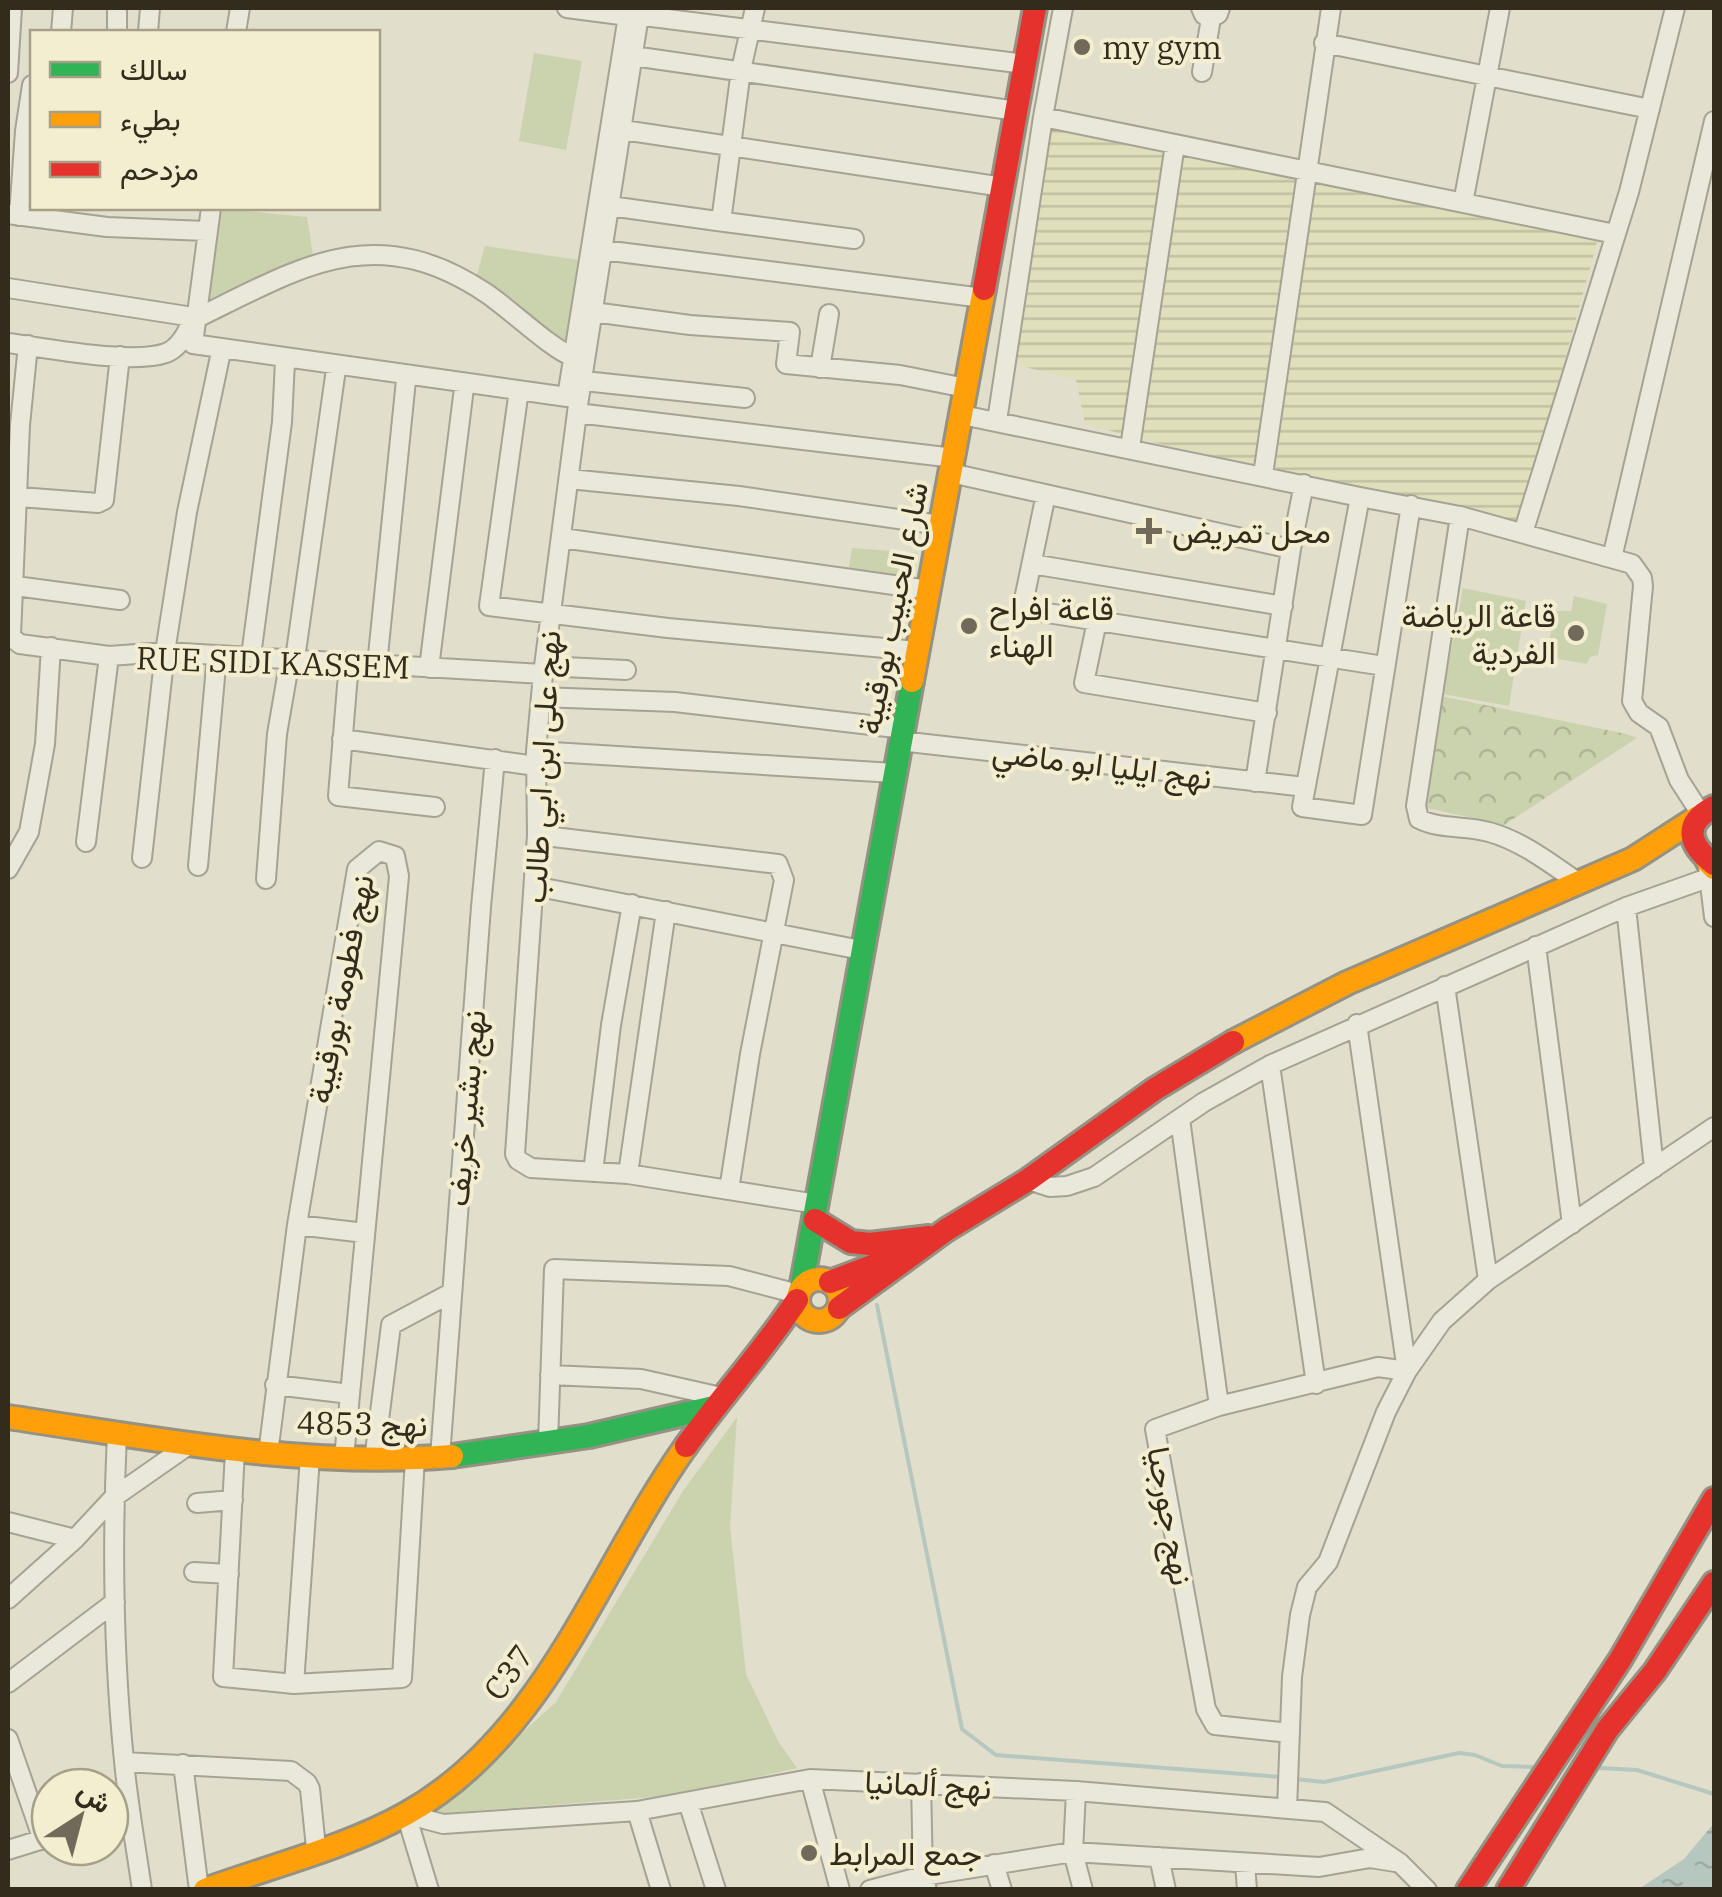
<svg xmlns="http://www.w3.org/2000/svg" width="1722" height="1897" font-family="'IBM Plex Serif',Vazirmatn,serif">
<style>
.farmland{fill:url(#farmland-rules)}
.green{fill:#cbd2ae}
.park{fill:url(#park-crowns)}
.water{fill:url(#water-ripples)}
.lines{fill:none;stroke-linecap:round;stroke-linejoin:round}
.stream{stroke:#b6c7bf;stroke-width:4}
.street-casing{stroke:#a6a294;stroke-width:22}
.fast-casing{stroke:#959284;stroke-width:28}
.slow-casing{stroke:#959284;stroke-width:28}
.jam-casing{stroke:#959284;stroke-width:28}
.street{stroke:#eae7db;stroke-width:18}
.fast{stroke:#30b455;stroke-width:22}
.slow{stroke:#ff9f0a;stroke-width:22}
.jam{stroke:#e5322d;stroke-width:22}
.poi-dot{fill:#706a5a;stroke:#f3eed0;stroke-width:4}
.labels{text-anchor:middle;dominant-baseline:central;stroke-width:8;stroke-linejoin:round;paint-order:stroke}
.poi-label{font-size:32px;fill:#332c1d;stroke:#f3eed0;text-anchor:start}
.street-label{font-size:32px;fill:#332c1d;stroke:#f3eed0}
</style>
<defs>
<pattern id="farmland-rules" width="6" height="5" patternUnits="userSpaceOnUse" patternTransform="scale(2.5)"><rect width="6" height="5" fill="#e0dfbc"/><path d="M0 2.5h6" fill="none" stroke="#c1c0a1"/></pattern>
<pattern id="park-crowns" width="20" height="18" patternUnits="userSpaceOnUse" patternTransform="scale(2.5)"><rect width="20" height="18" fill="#cbd2ae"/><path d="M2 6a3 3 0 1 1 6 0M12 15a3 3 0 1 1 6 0" fill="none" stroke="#afb495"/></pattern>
<pattern id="water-ripples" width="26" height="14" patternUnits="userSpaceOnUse" patternTransform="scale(2.5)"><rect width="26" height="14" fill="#b6c7bf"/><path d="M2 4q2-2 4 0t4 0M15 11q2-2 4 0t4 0" fill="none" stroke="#9daba4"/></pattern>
</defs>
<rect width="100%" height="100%" fill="#e1decb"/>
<path class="farmland" d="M1043,117L1600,231L1516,539L1085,424L1076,379L1007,363Z"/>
<path class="green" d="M534,53L582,61L566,150L519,141Z
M214,208L307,217L313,255L202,306Z
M485,246L579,260L567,344L562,346L476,278Z
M852,548L918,553L912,583L848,574Z
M1463,588L1526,601L1509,706L1443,694Z
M1574,596L1607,604L1598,655L1590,657L1587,664L1547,657L1554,611H1571Z
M737,1417L730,1527L746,1674L778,1741L797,1768L680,1795L433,1814L556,1702L683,1491Z"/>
<path class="park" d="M1441,696L1626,734L1637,738L1504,825L1427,808L1422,799Z"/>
<path class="water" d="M1714,1823V1889H1639L1684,1859Z"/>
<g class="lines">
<path class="stream" d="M877,1305L962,1729L996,1755L1281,1777
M1600,1768L1637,1770L1714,1794
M1295,1779L1324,1782L1459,1753L1475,1755L1502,1766L1535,1767"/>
<g class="street-casing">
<path id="street" d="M1201,8L1204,15L1211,18L1218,14L1220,8
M628,14L1025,64
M639,15L578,405L543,674L536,751L537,835L515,1154L518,1160L531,1168L628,1174L817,1204
M61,32L63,8
M117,32V8
M148,32L150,8
M236,32L240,8
M1324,43L1650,109
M633,56L1017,111
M1202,72L1211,18
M8,73L12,8
M1043,117L1615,234
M623,130L1003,187
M1463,203L1500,8
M610,206L717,221L722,214L741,70L755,8
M211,208L193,344L567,397L628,16L567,8
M8,214L107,227L206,231
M19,216L25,131L32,85
M717,221L854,239
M603,250L983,298
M8,288L193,317
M593,312L690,325L790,332L786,364L900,375L966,388
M193,320C300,268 373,218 486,293C510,309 550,348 573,357
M8,343C47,348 131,365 166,353C179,348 186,335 191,323
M820,368L829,314
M584,381L745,398
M518,397L489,606L668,628L917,651
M577,413L954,458
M962,415L1360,497L1460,516L1632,564L1642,578L1643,586L1632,701L1639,713L1659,727L1679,780L1701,814
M997,421L1043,117L1063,8
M1130,448L1175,144
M951,473L1291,549
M1263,475L1331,8
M569,479L739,496L940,525
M1046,494L1022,609L1384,666
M19,497L98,503L104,500L120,356
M1360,497L1302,807L1362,815L1411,505
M1460,516L1416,806L1419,819C1441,830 1465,825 1489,832C1522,841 1551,864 1579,883
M1523,533L1629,192L1675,8
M562,538L929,590
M1612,558L1714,121
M1032,564L1283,606
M8,585L120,600
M1097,621L1084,683L1267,713
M8,635L20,644L109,656L165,652L543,674
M11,635L20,425L28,345
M251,656L282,422L285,361
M295,659L336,369
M349,662L338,796L435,807
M377,665L406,380
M544,666L626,670
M429,668L464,388
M541,697L675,702L904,729
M342,739L536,766
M900,741L1305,787
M536,751L894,773
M1255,782L1291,549L1304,484
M537,835L778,864L784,880L750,1054L729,1190
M86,842L109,656
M142,858L165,652L187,512L221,352
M198,866L217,655
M1708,868L1714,917
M8,869L29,832L45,744L51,647
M266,879L277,734L290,659
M534,886L861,950
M1626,907L1654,1168
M1536,946L1572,1224
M1445,986L1488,1280
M1270,1065L1316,1384
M1180,1119L1219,1406
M593,1172L611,1025L632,904
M628,1174L666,911
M1028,1180L1050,1187L1067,1186L1094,1177L1204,1102L1270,1065L1626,907L1708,878
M297,1225L365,1233
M550,1375L641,1379L721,1397
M275,1385L350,1394
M117,1433C112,1542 113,1652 124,1761C128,1804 136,1847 142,1890
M548,1443L554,1269L729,1276L798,1294
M235,1451L223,1677L294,1684L402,1678L415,1458
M268,1454L297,1225L357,869L379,851L395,856L399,876L344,1458
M440,1457L481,907L495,759
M374,1460L391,1325L451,1293
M197,1503L233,1500
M8,1522L75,1539
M194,1572L229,1574
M8,1599L75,1539L114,1497L190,1444
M8,1683L115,1602
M294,1684L310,1457
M1290,1733L1215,1725L1206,1709L1155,1429L1219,1406L1378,1367L1407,1371L1357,1024
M8,1739L43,1840
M124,1762L291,1771L307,1783L310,1789L316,1848
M183,1764L199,1890
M810,1779L840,1890
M921,1783L923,1876L927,1890
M1076,1791L1073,1852L1083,1890
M688,1802L716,1890
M1287,1809L1292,1677L1300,1615L1307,1587L1328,1562L1386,1412L1407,1371L1442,1321L1488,1280L1714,1127
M637,1811L661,1890
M406,1814L443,1824L637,1811L810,1779L1076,1791L1325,1812L1400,1863L1427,1890
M406,1814L429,1890
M8,1850L50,1837
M1159,1857L1166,1890
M994,1864L1002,1890
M1245,1864L1247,1890
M870,1890L923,1876L1073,1852L1319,1867L1370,1858L1395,1862"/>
</g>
<g class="fast-casing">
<path id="fast" d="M801,1289L912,681
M452,1456L589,1436L714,1407"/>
</g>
<g class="slow-casing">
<path id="slow" d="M912,681L984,289
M1708,862L1714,868
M1233,1042L1347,983L1633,859L1698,817
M798 1300a21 21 0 1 1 42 0a21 21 0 1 1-42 0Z
M8,1417C156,1439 302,1468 452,1456
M205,1890C268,1867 348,1847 406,1814C546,1736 598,1570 686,1446"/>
</g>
<g class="jam-casing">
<path id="jam" d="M984,289L1035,8
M1714,807C1681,824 1690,846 1714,864
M815,1220L851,1242L870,1244L929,1237
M830,1282L893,1258
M839,1308L946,1230L1028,1180L1155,1089L1233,1042
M686,1446C722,1396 763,1351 797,1300
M1468,1890L1620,1660L1714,1499
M1508,1890L1607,1730L1655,1671L1714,1583"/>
</g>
<use href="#street" class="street"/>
<use href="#fast" class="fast"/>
<use href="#slow" class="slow"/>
<use href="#jam" class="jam"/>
</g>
<g class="poi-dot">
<circle cx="1082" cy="47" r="10"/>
<path d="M1144 516h10v10h10v10h-10v10h-10v-10h-10v-10h10z"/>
<circle cx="969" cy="626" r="10"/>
<circle cx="1576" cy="633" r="10"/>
<circle cx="809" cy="1853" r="10"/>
</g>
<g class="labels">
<g class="poi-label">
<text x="1102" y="47">my gym</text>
<text x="1172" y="531">محل تمريض</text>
<text x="989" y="608">قاعة افراح<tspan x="989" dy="37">الهناء</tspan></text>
<text x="1556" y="615" text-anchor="end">قاعة الرياضة<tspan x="1556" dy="37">الفردية</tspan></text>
<text x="829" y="1853">جمع المرابط</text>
</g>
<g class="street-label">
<text transform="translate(892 608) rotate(-79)">شارع الحبيب بورقيبة</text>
<text transform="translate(273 662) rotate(2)">RUE SIDI KASSEM</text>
<text transform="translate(1102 764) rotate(7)">نهج ايليا ابو ماضي</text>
<text transform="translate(541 767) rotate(-87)">نهج على ابن ابي طالب</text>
<text transform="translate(340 989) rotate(-79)">نهج فطومة بورقيبة</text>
<text transform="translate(465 1108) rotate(-85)">نهج بشير خريف</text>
<text transform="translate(362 1423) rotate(1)">نهج 4853</text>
<text transform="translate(1171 1516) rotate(80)">نهج جورجيا</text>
<text transform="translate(508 1672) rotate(-54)">C37</text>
<text transform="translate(928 1784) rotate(3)">نهج ألمانيا</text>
</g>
</g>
<rect width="1722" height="1897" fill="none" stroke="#332c1d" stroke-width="20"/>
<rect x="30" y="30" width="350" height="180" fill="#f3eed0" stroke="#a6a088" stroke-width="2.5"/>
<rect x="50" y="62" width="50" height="15" fill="#30b455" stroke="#a6a088" stroke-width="2.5"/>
<text x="120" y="80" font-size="30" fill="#332c1d">سالك</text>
<rect x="50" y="112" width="50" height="15" fill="#ff9f0a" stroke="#a6a088" stroke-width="2.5"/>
<text x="120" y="130" font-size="30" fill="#332c1d">بطيء</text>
<rect x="50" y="162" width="50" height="15" fill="#e5322d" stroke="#a6a088" stroke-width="2.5"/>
<text x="120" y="180" font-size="30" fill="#332c1d">مزدحم</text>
<g transform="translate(80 1817) rotate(36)"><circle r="48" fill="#f3eed0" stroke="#a6a088" stroke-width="2.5"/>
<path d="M0-8L18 38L0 25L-18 38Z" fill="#706a5a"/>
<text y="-15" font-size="28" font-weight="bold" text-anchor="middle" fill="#332c1d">ش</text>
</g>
</svg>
